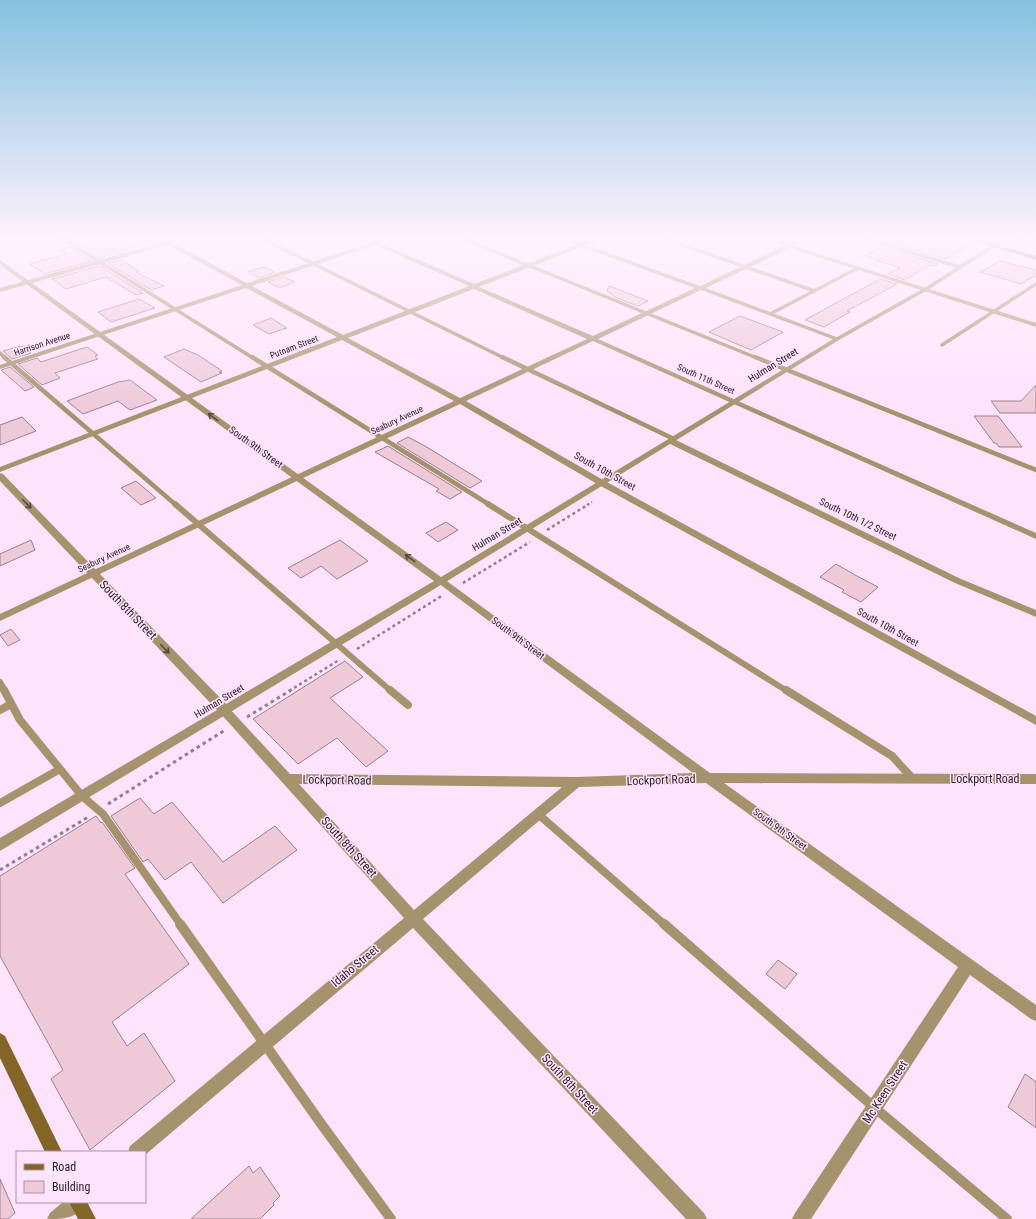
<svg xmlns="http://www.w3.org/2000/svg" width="1036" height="1219" font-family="'Roboto Condensed',sans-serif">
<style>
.building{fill:#eecad9;stroke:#9e7e8b}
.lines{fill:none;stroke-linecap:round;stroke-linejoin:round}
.path-far2{stroke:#917f90;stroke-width:2;stroke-dasharray:2.5 2.5;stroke-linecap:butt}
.path-far1{stroke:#917f90;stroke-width:2.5;stroke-dasharray:3 3;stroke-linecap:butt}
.path{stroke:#917f90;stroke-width:3;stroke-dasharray:3.5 3.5;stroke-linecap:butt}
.service-far4{stroke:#a6926c;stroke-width:3.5}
.service-far3{stroke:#a6926c;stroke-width:4.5}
.service-far2{stroke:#a6926c;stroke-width:6}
.service-far1{stroke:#a6926c;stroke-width:8}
.service{stroke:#a6926c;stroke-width:10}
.minor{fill:#a6926c;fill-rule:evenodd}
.tertiary{fill:#a6926c;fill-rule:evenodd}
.secondary{fill:#836527;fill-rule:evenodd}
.oneway{stroke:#594c42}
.labels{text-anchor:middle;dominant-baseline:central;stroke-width:3;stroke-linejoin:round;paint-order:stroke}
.far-street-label{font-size:9px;fill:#261d26;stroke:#fee3fd}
.street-label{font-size:10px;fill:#261d26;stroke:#fee3fd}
.near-street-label{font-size:12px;fill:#261d26;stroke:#fee3fd}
</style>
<rect width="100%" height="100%" fill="#fee3fd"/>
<path class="building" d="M75,240H144V244L100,258L78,244H80Z
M896,240H935L941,242L944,240H955L971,245L945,259L890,243Z
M70,247L92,261L44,274L30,264L66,254L59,250Z
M882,247L938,264L934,266L930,265L905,280L888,274L900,268L865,256Z
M121,260L139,271L136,272L164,286L151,290L108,263Z
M1000,261L1036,270V275L1021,284L980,272Z
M100,266L143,293L136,295L106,277L66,289L52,279Z
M264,267L275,272L259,278L248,272Z
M284,277L295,282L279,288L268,282Z
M880,279L897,284L847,311L850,312L824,327L805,320Z
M609,286L648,301L638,306L617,298L607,291Z
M139,299L155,308L111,322L98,312Z
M740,316L783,332L751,350L709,332Z
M271,318L287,328L269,334L253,325Z
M21,346L31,353L12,359L3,351Z
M87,347L98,355L95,356L98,359L55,373L60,378L42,385L18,364L37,358L41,362Z
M184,349L198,355L222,371L219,372L222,373L201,382L164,357Z
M10,367L34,387L25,391L1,370Z
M130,380L157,400L130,410L118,401L83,414L67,401L118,382Z
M1036,385V413H1000L991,401H1021Z
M974,416H998L1022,447H999L996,443H994Z
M22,417L36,431L0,445V425Z
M408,437L425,446L482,481L470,488L397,443Z
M388,446L462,492L450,499L436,491L439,489L375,452Z
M136,481L156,498L141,505L121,488Z
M446,522L458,530L438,542L426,533Z
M31,540L35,550L0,566V554Z
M340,540L368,561L337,579L321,566L301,578L288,568Z
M836,564L855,575L878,587L861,602L842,592L844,590L820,577Z
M11,629L20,640L8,646L0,635Z
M345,661L363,677L330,698L388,751L366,767L337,738L298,764L253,719Z
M140,798L154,814L172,802L223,862L275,826L297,850L223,903L191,862L165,880L148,859L143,862L111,816Z
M96,816L101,823L102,822L135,868L125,874L189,964L112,1022L127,1046L144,1033L175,1081L90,1150L51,1079L63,1070L0,956V876Z
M778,960L797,974L785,989L766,974Z
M1025,1074L1036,1082V1128L1008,1107Z
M249,1166L253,1173L260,1167L280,1196L273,1203L274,1205L260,1219H191Z
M0,1179L15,1213L8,1219H0Z"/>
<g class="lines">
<path class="path-far2" d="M587,505L592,502"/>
<path class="path-far1" d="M547,530L589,504
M463,583L530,542
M357,649L443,595
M289,691L339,660"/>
<path class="path" d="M247,717L291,690
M108,804L225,730
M0,870L90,816"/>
<path class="service-far4" d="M65,240L253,358
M265,240L504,358
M466,240L757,358
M668,240L815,291
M869,240L960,267
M770,314L858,268
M942,345L1036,284
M0,353L5,358"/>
<path class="service-far3" d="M4,357L176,505
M252,357L490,505
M502,357L674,439
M755,357L1036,470"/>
<path class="service-far2" d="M175,504L391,691
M488,504L787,691
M0,682L5,691"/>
<path class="service-far1" d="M4,690L20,720L82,796L103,814L181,925
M390,690L408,705
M786,690L892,756L913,779
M0,710L11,704
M0,803L60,769
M538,814L665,925"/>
<path class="service" d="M180,924L322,1125L391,1219
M664,924L875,1108L1007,1219"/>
<path class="minor" d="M160,240L173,241V243L247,283L370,243L365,240L380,241V243L474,284L576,245L565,240H574L581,243L589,240H597L587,245L700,286L784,246L768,240H777L789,244L797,240H805L794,246L1036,323V327L790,248L706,288L839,338V340H835L701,290L598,339L1036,533V539L593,341L466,401L605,481L1036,716V725L599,485L460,404L0,621V614L454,401L342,340L0,472V467L337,337L246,288L0,369V365L242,285L168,245L0,292V288L163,242ZM375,245L469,286L343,335L252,286ZM582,247L695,288L593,336L479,287ZM474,289L587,339L460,398L348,338Z
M668,439H674L961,579L1036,610V617L955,583L668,443Z
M441,578L444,579L710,773L1036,774V784L724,783L1036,1005V1021L1031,1019L970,975L811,1219H792L795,1213L958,967L706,783L579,787L423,919L704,1213L707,1219H686L413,928L145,1155V1152H128L130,1146L404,918L220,713L218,710L220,707L224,706L228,707L290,774L576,777L693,773L438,583L436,581L438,579ZM299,784L562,787L414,910Z
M63,1202H86C78,1219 64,1219 47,1219L50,1213Z"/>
<path class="tertiary" d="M999,240H1006L928,290L839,340L444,583L0,851V838L217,710L0,481V473L3,474L226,704L434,581L0,265V260L441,577L835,338L924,288Z"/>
<path class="secondary" d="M971,240H980L1036,256V260Z
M0,1033L5,1036L62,1152H45L0,1058Z
M69,1202H87L96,1219H78Z"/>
</g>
<defs><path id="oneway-shaft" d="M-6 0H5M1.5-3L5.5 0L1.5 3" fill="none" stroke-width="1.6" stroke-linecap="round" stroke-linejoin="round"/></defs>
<g class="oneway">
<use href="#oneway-shaft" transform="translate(213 417) rotate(-144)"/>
<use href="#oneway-shaft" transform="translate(27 504) rotate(46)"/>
<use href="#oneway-shaft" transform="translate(410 558) rotate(-144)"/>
<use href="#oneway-shaft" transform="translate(165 649) rotate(46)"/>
</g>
<linearGradient id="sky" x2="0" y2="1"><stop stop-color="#84c1e0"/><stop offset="0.58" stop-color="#fff2fe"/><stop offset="1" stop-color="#fff2fe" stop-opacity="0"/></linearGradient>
<rect width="1036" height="411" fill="url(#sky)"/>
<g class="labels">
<g class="far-street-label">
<text transform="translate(42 344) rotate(-18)">Harrison Avenue</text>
<text transform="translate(294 347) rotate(-21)">Putnam Street</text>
<text transform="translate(706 379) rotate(24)">South 11th Street</text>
<text transform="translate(397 420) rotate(-25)">Seabury Avenue</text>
<text transform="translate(104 558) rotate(-25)">Seabury Avenue</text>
</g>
<g class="street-label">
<text transform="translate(773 365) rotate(-32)">Hulman Street</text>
<text transform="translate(256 447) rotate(36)">South 9th Street</text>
<text transform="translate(605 471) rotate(29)">South 10th Street</text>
<text transform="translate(858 519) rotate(26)">South 10th 1/2 Street</text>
<text transform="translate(497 534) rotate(-31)">Hulman Street</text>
<text transform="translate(888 627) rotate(29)">South 10th Street</text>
<text transform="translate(518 638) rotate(37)">South 9th Street</text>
<text transform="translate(219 701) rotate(-31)">Hulman Street</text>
<text transform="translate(780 829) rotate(36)">South 9th Street</text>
</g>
<g class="near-street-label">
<text transform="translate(128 610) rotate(46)">South 8th Street</text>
<text x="985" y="779">Lockport Road</text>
<text transform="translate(337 780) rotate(1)">Lockport Road</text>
<text transform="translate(661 780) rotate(-2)">Lockport Road</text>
<text transform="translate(349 847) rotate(48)">South 8th Street</text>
<text transform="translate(355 966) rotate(-40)">Idaho Street</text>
<text transform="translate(570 1084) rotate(47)">South 8th Street</text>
<text transform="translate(885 1092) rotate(-57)">Mc Keen Street</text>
</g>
</g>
<rect x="16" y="1151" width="130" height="52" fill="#fee3fd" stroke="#a894a7"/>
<rect x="24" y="1164" width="20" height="6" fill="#836527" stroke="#a894a7"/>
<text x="52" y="1171" font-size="12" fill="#261d26">Road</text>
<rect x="24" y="1181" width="20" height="12" fill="#eecad9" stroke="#a894a7"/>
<text x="52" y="1191" font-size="12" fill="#261d26">Building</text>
</svg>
